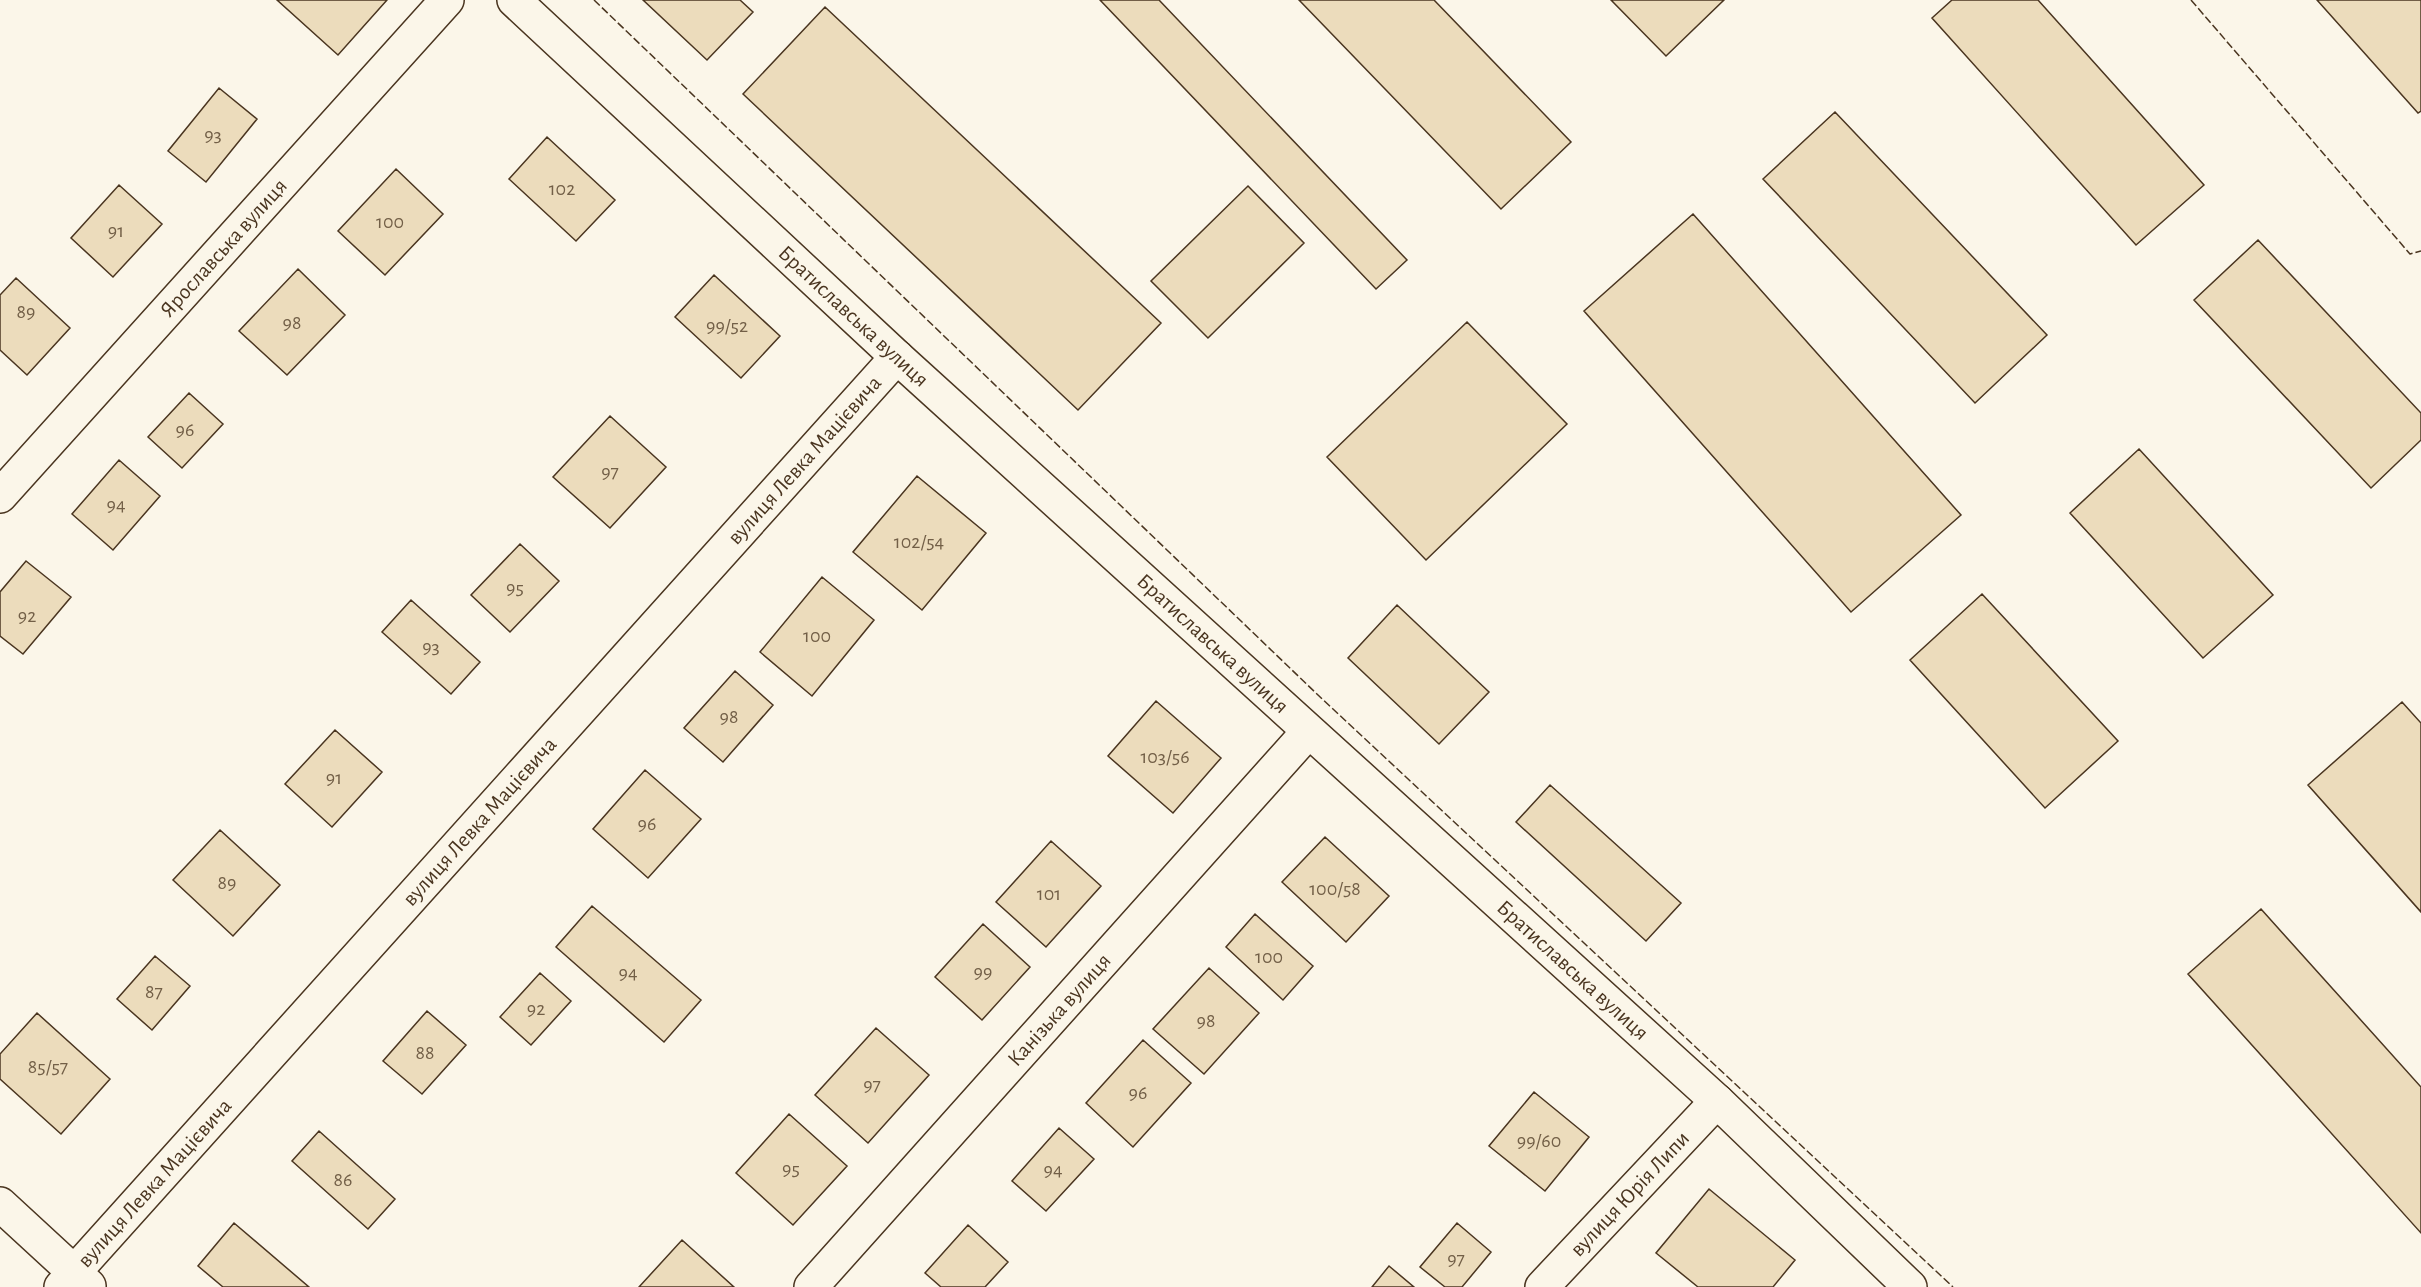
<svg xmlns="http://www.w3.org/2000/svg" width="2421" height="1287" font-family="'Alegreya Sans',sans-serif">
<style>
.building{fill:#ecdcbc;stroke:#4a3520;stroke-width:1.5}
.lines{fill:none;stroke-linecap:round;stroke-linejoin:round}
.street-casing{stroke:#4a3520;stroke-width:36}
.street{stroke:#fbf6e9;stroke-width:33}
.fence{stroke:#4a3520;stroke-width:1.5;stroke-dasharray:8 3;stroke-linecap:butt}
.labels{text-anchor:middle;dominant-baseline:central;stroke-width:4.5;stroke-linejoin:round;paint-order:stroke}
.number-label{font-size:20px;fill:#725f47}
.street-label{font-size:22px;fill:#4a3520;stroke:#fbf6e9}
</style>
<rect width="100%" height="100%" fill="#fbf6e9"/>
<path class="building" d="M277,0H387L338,55Z
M643,0H740L753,12L707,60Z
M1100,0H1159L1407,260L1376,289Z
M1299,0H1434L1571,142L1501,209Z
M1611,0H1724L1666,56Z
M1952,0H2038L2204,185L2136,245L1932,18Z
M2317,0H2421V111L2418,113Z
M825,7L1161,323L1078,410L743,94Z
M219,88L257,119L206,182L168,151Z
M1835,112L2047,335L1975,403L1763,179Z
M547,137L615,200L576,241L509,179Z
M396,169L443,214L385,275L338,231Z
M119,185L162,224L113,277L71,238Z
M1248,186L1304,243L1208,338L1151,281Z
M1693,214L1961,515L1851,612L1584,311Z
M2258,240L2421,413V440L2371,488L2194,300Z
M298,269L345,315L287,375L239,331Z
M714,275L780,336L741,378L675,317Z
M16,278L70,328L27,375L0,350V295Z
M1467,322L1567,424L1426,560L1327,457Z
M189,393L223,424L182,468L148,437Z
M610,416L666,467L610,528L553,477Z
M2139,449L2273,595L2203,658L2070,513Z
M119,460L160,496L113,550L72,514Z
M917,476L986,533L922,610L853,552Z
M520,544L559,581L510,632L471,595Z
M26,561L71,597L23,654L0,636V592Z
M822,577L874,620L812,696L760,652Z
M1982,594L2118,741L2045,808L1910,660Z
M411,600L480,662L451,694L382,632Z
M1397,605L1489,692L1439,744L1348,658Z
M735,671L773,705L723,762L684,728Z
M1156,701L1221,758L1173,813L1108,756Z
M2402,702L2421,723V912L2308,785Z
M335,730L382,772L332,827L285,784Z
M645,770L701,819L648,878L593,829Z
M1550,785L1681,903L1646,941L1516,822Z
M220,830L280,885L233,936L173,880Z
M1325,837L1389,896L1346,942L1282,882Z
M1051,841L1101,886L1046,947L996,902Z
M592,906L701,1000L664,1042L556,947Z
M2261,909L2421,1087V1233L2188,974Z
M1255,914L1313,966L1283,1000L1226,947Z
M983,924L1030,967L982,1020L935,977Z
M155,956L190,986L152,1030L117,999Z
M1209,968L1259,1013L1204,1074L1153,1029Z
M540,973L571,1001L531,1045L500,1017Z
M427,1011L466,1045L422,1094L383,1061Z
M37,1013L110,1079L61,1134L0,1079V1054Z
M876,1028L929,1075L868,1143L815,1095Z
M1143,1040L1191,1083L1133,1147L1086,1103Z
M1534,1092L1589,1137L1545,1191L1489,1146Z
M789,1114L847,1166L793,1225L736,1173Z
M1059,1128L1094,1159L1046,1211L1012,1181Z
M319,1131L395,1199L368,1229L292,1161Z
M1709,1189L1795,1260L1773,1287H1698L1656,1253Z
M234,1223L309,1287H223L198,1266Z
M1457,1223L1491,1252L1462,1287H1445L1420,1267Z
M968,1225L1008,1262L985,1287H941L925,1273Z
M682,1240L734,1287H639Z
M1389,1266L1414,1287H1372Z"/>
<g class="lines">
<g class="street-casing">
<g id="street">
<path id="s1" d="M514,0L897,357L1717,1101L1910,1287"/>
<path id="s2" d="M0,496L447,0"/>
<path d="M0,1204L89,1286"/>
<path id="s3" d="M61,1287L897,357"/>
<path id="s4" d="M811,1287L1308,732"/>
<path id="s5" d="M1542,1287L1717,1101"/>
</g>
</g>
<use href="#street" class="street"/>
<path class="fence" d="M594,0L1318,695L1953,1287
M2191,0L2410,254L2421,251"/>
</g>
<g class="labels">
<g class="number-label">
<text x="213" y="135">93</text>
<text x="562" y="189">102</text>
<text x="390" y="222">100</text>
<text x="116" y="231">91</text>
<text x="26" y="312">89</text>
<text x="292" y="323">98</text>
<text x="727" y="326">99/52</text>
<text x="185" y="430">96</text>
<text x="610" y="472">97</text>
<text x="116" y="505">94</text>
<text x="919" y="542">102/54</text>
<text x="515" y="588">95</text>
<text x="27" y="616">92</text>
<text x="817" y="636">100</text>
<text x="431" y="647">93</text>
<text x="729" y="717">98</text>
<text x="1165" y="757">103/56</text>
<text x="334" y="778">91</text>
<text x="647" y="824">96</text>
<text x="227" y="883">89</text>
<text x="1335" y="889">100/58</text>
<text x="1049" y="894">101</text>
<text x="1269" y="957">100</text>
<text x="983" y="972">99</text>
<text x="628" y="973">94</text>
<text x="154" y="992">87</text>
<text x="536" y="1009">92</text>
<text x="1206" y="1021">98</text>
<text x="425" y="1053">88</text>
<text x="48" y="1067">85/57</text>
<text x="872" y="1085">97</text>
<text x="1138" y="1093">96</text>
<text x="1539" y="1141">99/60</text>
<text x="791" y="1169">95</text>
<text x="1053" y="1170">94</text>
<text x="343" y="1180">86</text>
<text x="1456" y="1259">97</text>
</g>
<g class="street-label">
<text stroke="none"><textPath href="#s2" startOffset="334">Ярославська вулиця</textPath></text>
<text stroke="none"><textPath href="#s1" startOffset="464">Братиславська вулиця</textPath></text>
<text stroke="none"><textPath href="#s3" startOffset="1112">вулиця Левка Мацієвича</textPath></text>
<text stroke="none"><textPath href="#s1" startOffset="950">Братиславська вулиця</textPath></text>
<text stroke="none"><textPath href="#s3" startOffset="626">вулиця Левка Мацієвича</textPath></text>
<text stroke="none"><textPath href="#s1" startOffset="1436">Братиславська вулиця</textPath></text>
<text stroke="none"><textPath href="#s4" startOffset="372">Канізька вулиця</textPath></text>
<text stroke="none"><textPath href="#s3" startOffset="140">вулиця Левка Мацієвича</textPath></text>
<text stroke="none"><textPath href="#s5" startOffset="128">вулиця Юрія Липи</textPath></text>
</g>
</g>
</svg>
